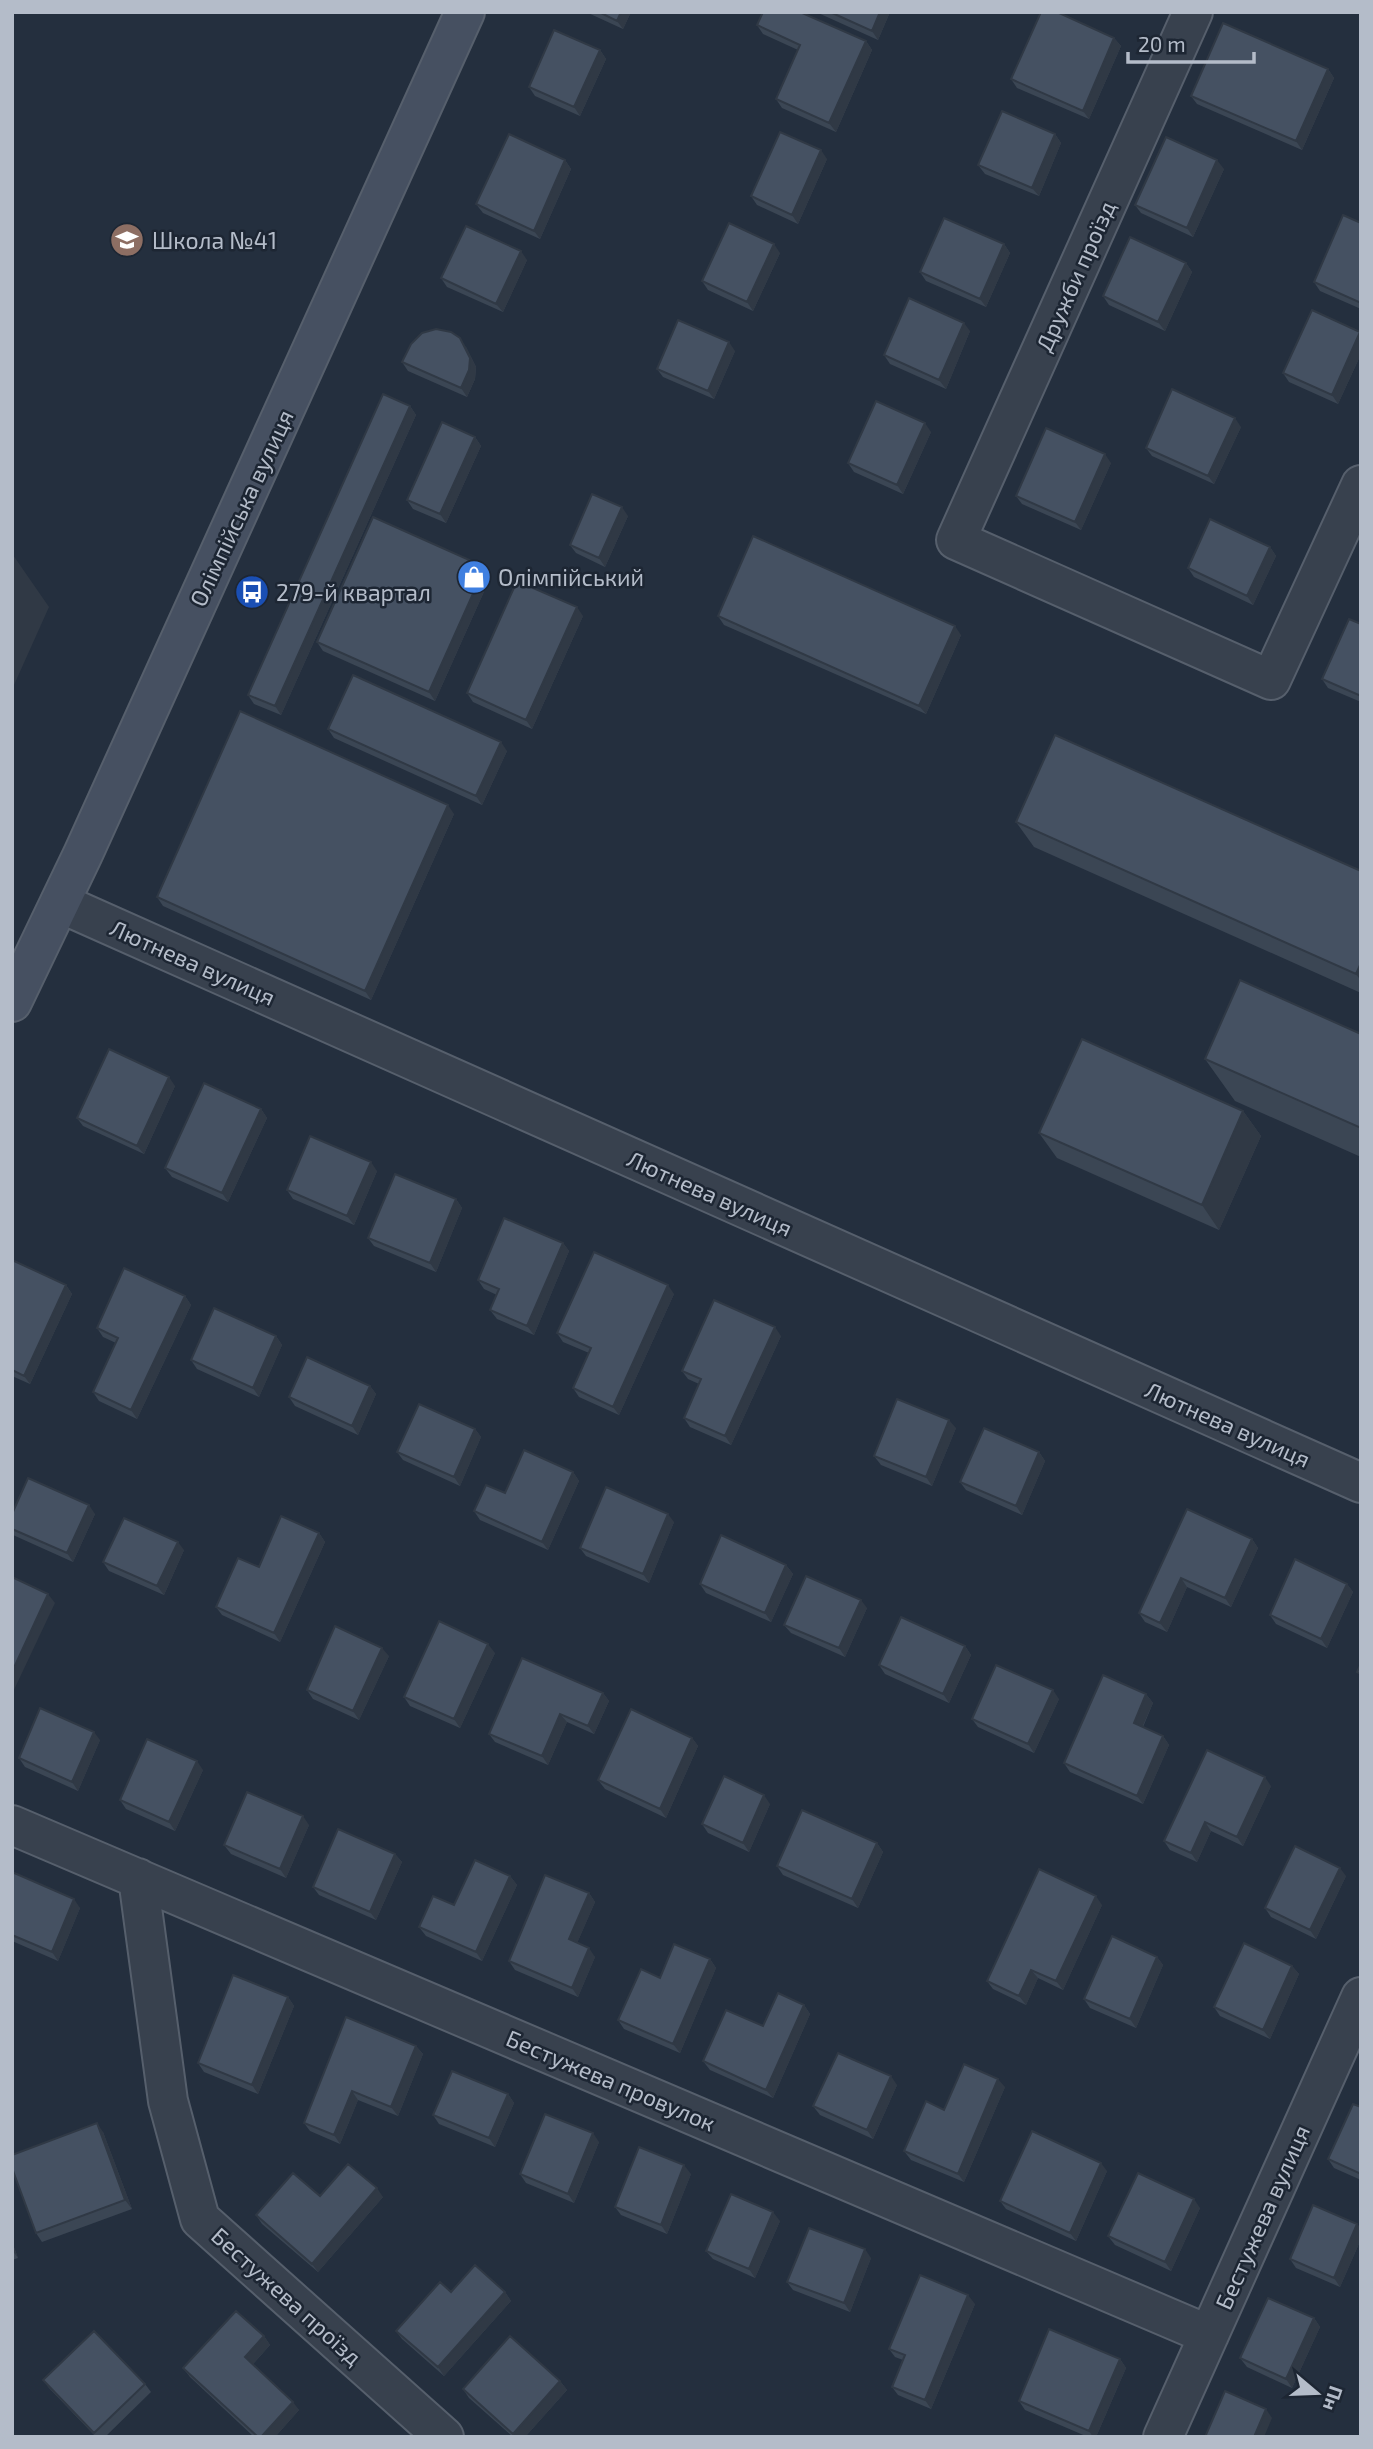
<svg xmlns="http://www.w3.org/2000/svg" width="1373" height="2449" font-family="'Exo 2',sans-serif">
<style>
.lines{fill:none;stroke-linecap:round;stroke-linejoin:round}
.street-casing{stroke:#565f6c;stroke-width:42}
.secondary-casing{stroke:#565f6c;stroke-width:42}
.street{stroke:#38414e;stroke-width:38}
.secondary{stroke:#465061;stroke-width:38}
.wall{fill:#3b4654}
.shaded-wall{fill:#303945}
.building{fill:#455162;stroke:#303945;stroke-width:2}
.labels{text-anchor:middle;dominant-baseline:central;stroke-width:5;stroke-linejoin:round;paint-order:stroke}
.poi-label{font-size:23px;fill:#b4bcc9;stroke:#1d2633;text-anchor:start}
.street-label{font-size:23px;fill:#b4bcc9;stroke:#1d2633}
</style>
<rect width="100%" height="100%" fill="#242f3e"/>
<g class="lines">
<g class="street-casing">
<path id="street" d="M1193,12L956,540L1271,680L1361,485
M60,903L1361,1483
M12,1825L1209,2335
M138,1878L168,2101L200,2219L444,2437
M1163,2437L1361,1997"/>
</g>
<g class="secondary-casing">
<path id="secondary" d="M12,1002L83,854L465,12"/>
</g>
<use href="#street" class="street"/>
<use href="#secondary" class="secondary"/>
</g>
<path class="wall" d="M586,12H631L623,29Z
M816,12H890L878,40Z
M757,25L866,41L872,50L836,132L782,108L776,99L798,50L763,34Z
M1114,38L1121,46L1089,119L1017,88L1011,79Z
M600,50L606,59L580,116L535,96L529,87Z
M1328,69L1334,78L1302,150L1197,104L1191,96Z
M1055,134L1061,143L1039,196L985,174L978,165Z
M827,159L798,224L757,205L751,196Z
M565,160L571,169L540,239L483,213L476,204Z
M1224,169L1193,237L1141,213L1135,205Z
M1361,223V309L1320,291L1314,282Z
M1004,244L1010,253L986,307L926,281L920,272Z
M780,253L753,311L708,290L702,281Z
M527,260L503,312L447,287L441,278Z
M1186,263L1192,272L1165,331L1109,305L1103,296Z
M970,331L946,389L890,364L884,355Z
M466,347L476,367L475,379L467,397L408,371L402,362Z
M735,351L714,399L663,377L657,369Z
M1361,354L1338,404L1289,382L1283,373Z
M410,406L416,415L281,715L254,704L248,695Z
M1241,427L1214,484L1152,456L1146,448Z
M931,432L903,494L854,472L848,463Z
M475,437L481,446L446,523L413,509L407,500Z
M1111,463L1081,530L1022,504L1016,496Z
M628,516L605,567L576,553L570,545Z
M1270,547L1276,556L1253,605L1194,577L1188,568Z
M491,576L435,701L323,651L317,642Z
M583,616L532,729L473,702L467,693Z
M718,616L961,635L926,714L724,625Z
M1361,624V702L1328,688L1322,679Z
M328,729L507,751L482,805L334,738Z
M454,814L371,1000L163,906L157,897Z
M1016,822L1361,871V993L1034,847Z
M1361,1034V1157L1235,1101L1205,1059Z
M175,1086L144,1154L83,1126L77,1118Z
M261,1109L267,1118L228,1202L172,1177L165,1168Z
M1243,1111L1261,1136L1219,1230L1057,1158L1039,1133Z
M377,1171L354,1225L293,1199L287,1190Z
M456,1199L462,1208L436,1272L374,1246L368,1238Z
M563,1243L569,1251L534,1335L497,1319L490,1310L497,1295L484,1289L478,1280Z
M12,1260L66,1285L72,1294L30,1384L12,1376Z
M674,1294L619,1415L579,1397L573,1388L589,1353L563,1342L557,1333Z
M185,1296L191,1305L137,1419L99,1401L93,1392L116,1343L103,1337L97,1328Z
M276,1336L282,1345L259,1397L197,1369L191,1360Z
M781,1336L731,1445L690,1427L684,1418L699,1384L688,1379L682,1371Z
M370,1386L376,1394L358,1435L295,1406L289,1397Z
M956,1428L932,1486L881,1465L874,1456Z
M475,1429L481,1437L460,1486L403,1460L397,1452Z
M1039,1452L1045,1461L1022,1515L966,1490L960,1482Z
M573,1472L579,1481L548,1550L480,1520L474,1511L505,1493Z
M1187,1509L1252,1539L1258,1548L1231,1607L1187,1587L1167,1632L1145,1622L1139,1613Z
M12,1514H95L73,1562L13,1535Z
M674,1522L649,1583L586,1556L580,1548Z
M319,1533L325,1542L280,1642L222,1615L216,1607Z
M184,1550L164,1595L109,1571L103,1562Z
M786,1565L793,1574L771,1622L706,1593L700,1584Z
M1347,1584L1353,1592L1327,1648L1276,1624L1270,1615Z
M867,1608L845,1657L791,1633L784,1625Z
M965,1646L971,1655L949,1703L885,1674L879,1665Z
M495,1653L460,1728L410,1706L404,1697Z
M389,1656L359,1720L313,1699L307,1690Z
M603,1693L609,1701L594,1734L567,1722L548,1765L495,1742L489,1734Z
M1146,1694L1153,1703L1143,1727L1163,1736L1169,1745L1143,1804L1070,1772L1064,1763Z
M1059,1699L1034,1753L978,1727L972,1719Z
M692,1738L698,1746L666,1818L605,1789L598,1780Z
M100,1740L78,1791L25,1767L19,1758Z
M203,1770L175,1831L126,1809L120,1800Z
M1271,1786L1243,1846L1211,1831L1197,1862L1170,1850L1164,1841Z
M770,1804L749,1852L708,1833L702,1824Z
M309,1825L286,1878L231,1854L224,1845Z
M877,1843L883,1852L858,1908L783,1875L777,1866Z
M395,1854L402,1862L376,1920L319,1895L313,1887Z
M12,1872L80,1908L58,1961L12,1941Z
M510,1876L517,1885L482,1961L426,1936L419,1927L454,1905Z
M1346,1876L1316,1939L1271,1917L1265,1908Z
M589,1893L595,1902L577,1943L595,1957L578,1997L515,1970L509,1961Z
M1102,1905L1063,1990L1038,1978L1026,2005L993,1989L987,1981Z
M1157,1957L1163,1965L1136,2028L1090,2008L1084,1999Z
M710,1959L716,1968L680,2053L624,2029L618,2020L660,1978Z
M1292,1966L1299,1974L1270,2039L1220,2016L1214,2007Z
M288,1997L294,2006L258,2094L204,2072L198,2063Z
M804,2005L810,2014L773,2098L710,2070L703,2061L763,2026Z
M416,2046L423,2054L398,2116L358,2100L340,2144L310,2131L304,2123Z
M897,2085L873,2139L820,2115L813,2106Z
M1005,2087L964,2182L911,2160L904,2151Z
M508,2094L514,2103L495,2147L439,2124L433,2115Z
M1361,2107V2180L1334,2168L1328,2159Z
M103,2132L132,2209L42,2242L36,2233Z
M599,2142L574,2203L526,2183L520,2174Z
M1107,2171L1076,2241L1006,2209L1000,2201Z
M691,2174L667,2234L621,2215L615,2207Z
M320,2196L383,2197L318,2272L262,2224L256,2215Z
M1200,2208L1171,2271L1115,2245L1108,2236Z
M780,2221L755,2278L713,2259L706,2251Z
M1361,2228V2239L1340,2287L1296,2268L1290,2259Z
M12,2242L18,2258L12,2260Z
M871,2258L850,2312L793,2290L787,2282Z
M505,2292L511,2301L444,2376L402,2339L396,2331Z
M975,2304L931,2409L898,2395L892,2387L903,2360L895,2357L889,2349Z
M1314,2318L1320,2327L1292,2388L1247,2367L1240,2358Z
M264,2336L270,2345L253,2364L299,2410L275,2437H254L190,2377L183,2368Z
M1120,2359L1126,2368L1096,2437H1088L1025,2410L1019,2401Z
M43,2380L145,2384L151,2392L105,2437H96L49,2388Z
M560,2381L567,2390L525,2437H513L469,2398L463,2389Z"/>
<path class="shaded-wall" d="M621,12H631L623,29L617,21Z
M880,12H890L878,40L872,31Z
M1114,38L1121,46L1089,119L1083,111Z
M866,41L872,50L836,132L829,123Z
M600,50L606,59L580,116L574,107Z
M1328,69L1334,78L1302,150L1296,141Z
M1055,134L1061,143L1039,196L1032,188Z
M821,150L827,159L798,224L792,215Z
M565,160L571,169L540,239L534,231Z
M1217,160L1224,169L1193,237L1187,228Z
M774,244L780,253L753,311L747,302Z
M1004,244L1010,253L986,307L980,299Z
M521,251L527,260L503,312L496,304Z
M1186,263L1192,272L1165,331L1158,322Z
M964,323L970,331L946,389L939,380Z
M1360,332L1361,354L1338,404L1332,395Z
M460,338L466,347L476,367L475,379L467,397L461,388Z
M729,342L735,351L714,399L708,391Z
M410,406L416,415L281,715L275,706Z
M1235,418L1241,427L1214,484L1208,476Z
M925,423L931,432L903,494L897,485Z
M475,437L481,446L446,523L440,514Z
M1105,454L1111,463L1081,530L1075,522Z
M622,507L628,516L605,567L599,558Z
M1270,547L1276,556L1253,605L1247,596Z
M13,555L49,607L14,685L12,682Z
M485,567L491,576L435,701L429,692Z
M577,607L583,616L532,729L526,720Z
M955,626L961,635L926,714L919,706Z
M501,742L507,751L482,805L476,796Z
M448,805L454,814L371,1000L365,991Z
M1361,963V981L1356,974Z
M169,1077L175,1086L144,1154L137,1146Z
M261,1109L267,1118L228,1202L222,1193Z
M1243,1111L1261,1136L1219,1230L1202,1205Z
M371,1162L377,1171L354,1225L347,1216Z
M456,1199L462,1208L436,1272L430,1263Z
M563,1243L569,1251L534,1335L527,1326Z
M66,1285L72,1294L30,1384L24,1376Z
M668,1285L674,1294L619,1415L613,1407Z
M185,1296L191,1305L137,1419L131,1410Z
M775,1327L781,1336L731,1445L725,1436Z
M276,1336L282,1345L259,1397L253,1388Z
M370,1386L376,1394L358,1435L352,1426Z
M949,1420L956,1428L932,1486L926,1477Z
M475,1429L481,1437L460,1486L454,1477Z
M1039,1452L1045,1461L1022,1515L1016,1506Z
M573,1472L579,1481L548,1550L542,1542Z
M89,1505L95,1514L73,1562L67,1553Z
M668,1514L674,1522L649,1583L643,1574Z
M319,1533L325,1542L280,1642L274,1633Z
M1252,1539L1258,1548L1231,1607L1225,1598Z
M178,1542L184,1550L164,1595L157,1586Z
M786,1565L793,1574L771,1622L765,1613Z
M1181,1578L1187,1587L1167,1632L1160,1623Z
M1347,1584L1353,1592L1327,1648L1321,1639Z
M48,1594L55,1603L12,1694V1672Z
M861,1600L867,1608L845,1657L839,1648Z
M488,1644L495,1653L460,1728L454,1719Z
M965,1646L971,1655L949,1703L943,1694Z
M382,1648L389,1656L359,1720L353,1711Z
M1053,1690L1059,1699L1034,1753L1028,1744Z
M603,1693L609,1701L594,1734L588,1726Z
M1146,1694L1153,1703L1140,1732L1134,1723Z
M560,1714L567,1722L548,1765L542,1756Z
M94,1732L100,1740L78,1791L72,1782Z
M1163,1736L1169,1745L1143,1804L1137,1796Z
M692,1738L698,1746L666,1818L660,1809Z
M197,1761L203,1770L175,1831L169,1822Z
M1265,1777L1271,1786L1243,1846L1237,1837Z
M764,1795L770,1804L749,1852L743,1843Z
M303,1816L309,1825L286,1878L280,1869Z
M1205,1822L1211,1831L1197,1862L1191,1853Z
M877,1843L883,1852L858,1908L852,1899Z
M395,1854L402,1862L376,1920L370,1912Z
M1340,1868L1346,1876L1316,1939L1310,1930Z
M510,1876L517,1885L482,1961L476,1952Z
M589,1893L595,1902L575,1948L569,1939Z
M1096,1896L1102,1905L1063,1990L1056,1981Z
M74,1899L80,1908L58,1961L52,1952Z
M589,1948L595,1957L578,1997L572,1988Z
M1157,1957L1163,1965L1136,2028L1130,2019Z
M710,1959L716,1968L680,2053L673,2044Z
M1292,1966L1299,1974L1270,2039L1263,2030Z
M1031,1970L1038,1978L1026,2005L1019,1996Z
M288,1997L294,2006L258,2094L252,2085Z
M804,2005L810,2014L773,2098L766,2090Z
M416,2046L423,2054L398,2116L391,2107Z
M891,2076L897,2085L873,2139L867,2130Z
M998,2079L1005,2087L964,2182L958,2174Z
M352,2091L358,2100L340,2144L334,2135Z
M508,2094L514,2103L495,2147L489,2138Z
M97,2123L103,2132L132,2209L125,2200Z
M593,2133L599,2142L574,2203L568,2194Z
M1101,2163L1107,2171L1076,2241L1070,2233Z
M684,2165L691,2174L667,2234L661,2225Z
M377,2188L383,2197L318,2272L312,2264Z
M1194,2199L1200,2208L1171,2271L1165,2262Z
M773,2212L780,2221L755,2278L749,2269Z
M1357,2224L1361,2228V2239L1340,2287L1334,2278Z
M12,2242L18,2258L12,2250Z
M865,2249L871,2258L850,2312L844,2303Z
M505,2292L511,2301L444,2376L438,2367Z
M968,2295L975,2304L931,2409L925,2400Z
M1314,2318L1320,2327L1292,2388L1286,2379Z
M264,2336L270,2345L251,2366L245,2357Z
M1120,2359L1126,2368L1096,2437H1093L1089,2431Z
M560,2381L567,2390L525,2437H515L513,2434Z
M293,2402L299,2410L275,2437H261Z
M1266,2409L1272,2418L1264,2437H1254Z"/>
<path class="building" d="M599,12H621L617,21Z
M763,12H800L866,41L829,123L776,99L800,45L757,25Z
M830,12H880L872,31Z
M1041,12H1057L1114,38L1083,111L1011,79Z
M1223,23L1328,69L1296,141L1191,96Z
M554,30L600,50L574,107L529,87Z
M1002,111L1055,134L1032,188L978,165Z
M780,132L821,150L792,215L751,196Z
M509,134L565,160L534,231L476,204Z
M1166,137L1217,160L1187,228L1135,205Z
M1343,215L1361,223V303L1314,282Z
M944,218L1004,244L980,299L920,272Z
M729,223L774,244L747,302L702,281Z
M466,226L521,251L496,304L441,278Z
M1130,237L1186,263L1158,322L1103,296Z
M909,298L964,323L939,380L884,355Z
M1312,310L1360,332L1332,395L1283,373Z
M678,320L729,342L708,391L657,369Z
M436,329L451,332L460,338L470,358L469,370L461,388L402,362L411,344L422,333Z
M1172,389L1235,418L1208,476L1146,448Z
M383,394L410,406L275,706L248,695Z
M876,401L925,423L897,485L848,463Z
M442,422L475,437L440,514L407,500Z
M1046,428L1105,454L1075,522L1016,496Z
M592,494L622,507L599,558L570,545Z
M373,517L485,567L429,692L317,642Z
M1210,519L1270,547L1247,596L1188,568Z
M753,536L955,626L919,706L718,616Z
M517,581L577,607L526,720L467,693Z
M1349,619L1361,624V696L1322,679Z
M353,675L501,742L476,796L328,729Z
M240,711L448,805L365,991L157,897Z
M1055,735L1361,871V963L1356,974L1016,822Z
M1240,980L1361,1034V1128L1205,1059Z
M1082,1039L1243,1111L1202,1205L1039,1133Z
M109,1049L169,1077L137,1146L77,1118Z
M204,1083L261,1109L222,1193L165,1168Z
M310,1136L371,1162L347,1216L287,1190Z
M395,1174L456,1199L430,1263L368,1238Z
M504,1218L563,1243L527,1326L490,1310L499,1289L478,1280Z
M594,1252L668,1285L613,1407L573,1388L591,1348L557,1333Z
M12,1260L66,1285L24,1376L12,1370Z
M124,1268L185,1296L131,1410L93,1392L118,1338L97,1328Z
M714,1300L775,1327L725,1436L684,1418L701,1379L682,1371Z
M214,1308L276,1336L253,1388L191,1360Z
M307,1357L370,1386L352,1426L289,1397Z
M897,1399L949,1420L926,1477L874,1456Z
M419,1404L475,1429L454,1477L397,1452Z
M984,1428L1039,1452L1016,1506L960,1482Z
M524,1450L573,1472L542,1542L474,1511L486,1485L505,1493Z
M28,1478L89,1505L67,1553L12,1529V1514Z
M606,1487L668,1514L643,1574L580,1548Z
M1187,1509L1252,1539L1225,1598L1181,1578L1160,1623L1139,1613Z
M281,1516L319,1533L274,1633L216,1607L238,1558L259,1567Z
M124,1518L178,1542L157,1586L103,1562Z
M721,1535L786,1565L765,1613L700,1584Z
M1295,1559L1347,1584L1321,1639L1270,1615Z
M806,1576L861,1600L839,1648L784,1625Z
M12,1577L48,1594L12,1672Z
M901,1617L965,1646L943,1694L879,1665Z
M439,1621L488,1644L454,1719L404,1697Z
M335,1626L382,1648L353,1711L307,1690Z
M522,1658L603,1693L588,1726L560,1714L542,1756L489,1734Z
M1361,1664V1674L1357,1672Z
M996,1665L1053,1690L1028,1744L972,1719Z
M1103,1675L1146,1694L1134,1723L1163,1736L1137,1796L1064,1763Z
M40,1708L94,1732L72,1782L19,1758Z
M631,1709L692,1738L660,1809L598,1780Z
M147,1739L197,1761L169,1822L120,1800Z
M1207,1750L1265,1777L1237,1837L1205,1822L1191,1853L1164,1841Z
M724,1776L764,1795L743,1843L702,1824Z
M247,1792L303,1816L280,1869L224,1845Z
M802,1810L877,1843L852,1899L777,1866Z
M338,1829L395,1854L370,1912L313,1887Z
M1295,1846L1340,1868L1310,1930L1265,1908Z
M475,1860L510,1876L476,1952L419,1927L433,1896L454,1905Z
M1039,1869L1096,1896L1056,1981L1031,1970L1019,1996L987,1981Z
M12,1872L74,1899L52,1952L12,1935Z
M545,1875L589,1893L569,1939L589,1948L572,1988L509,1961Z
M1112,1936L1157,1957L1130,2019L1084,1999Z
M1244,1943L1292,1966L1263,2030L1214,2007Z
M674,1944L710,1959L673,2044L618,2020L641,1969L660,1978Z
M233,1975L288,1997L252,2085L198,2063Z
M778,1993L804,2005L766,2090L703,2061L726,2010L763,2026Z
M346,2017L416,2046L391,2107L352,2091L334,2135L304,2123Z
M838,2053L891,2076L867,2130L813,2106Z
M964,2064L998,2079L958,2174L904,2151L926,2101L944,2110Z
M452,2071L508,2094L489,2138L433,2115Z
M1353,2104L1361,2107V2174L1328,2159Z
M545,2114L593,2133L568,2194L520,2174Z
M97,2123L125,2200L36,2233L12,2168V2155Z
M1032,2131L1101,2163L1070,2233L1000,2201Z
M639,2147L684,2165L661,2225L615,2207Z
M348,2164L377,2188L312,2264L256,2215L293,2173L320,2196Z
M1138,2173L1194,2199L1165,2262L1108,2236Z
M731,2194L773,2212L749,2269L706,2251Z
M1313,2205L1357,2224L1334,2278L1290,2259Z
M809,2228L865,2249L844,2303L787,2282Z
M475,2265L505,2292L438,2367L396,2331L440,2282L451,2292Z
M920,2275L968,2295L925,2400L892,2387L905,2355L889,2349Z
M1268,2298L1314,2318L1286,2379L1240,2358Z
M236,2311L264,2336L245,2357L293,2402L261,2437H258L183,2368Z
M1049,2329L1120,2359L1089,2431L1019,2401Z
M94,2331L145,2384L94,2433L43,2380Z
M510,2336L560,2381L513,2434L463,2389Z
M1225,2391L1266,2409L1254,2437H1205Z"/>
<defs>
<g id="school-disc" transform="scale(1.75)"><circle r="9.5" fill="#8d6e63" stroke="#1d2633"/><path d="M0-5L7-2L0 1L-7-2ZM-4 1L0 2.5L4 1V4Q0 6-4 4Z" fill="#fff"/></g>
<g id="shop-disc" transform="scale(1.75)"><circle r="9.5" fill="#3f7fe0" stroke="#1d2633"/><path d="M-5-2.5h2.3a2.7 3.5 0 0 1 5.4 0H5L5.5 6h-11ZM-1.5-2.5h3a1.5 2.3 0 0 0-3 0Z" fill="#fff"/></g>
<g id="bus-disc" transform="scale(1.75)"><circle r="9.5" fill="#1a4fb4" stroke="#1d2633"/><path d="M-5-6H5V4H4V6H2V4H-2V6H-4V4H-5ZM-3.5-4V0h7V-4ZM-3.5 1.2v1.5H-2V1.2ZM2 1.2v1.5H3.5V1.2Z" fill="#fff"/></g>
</defs>
<g fill-rule="evenodd">
<use href="#school-disc" x="127" y="240"/>
<use href="#shop-disc" x="474" y="577"/>
<use href="#bus-disc" x="252" y="592"/>
</g>
<g class="labels">
<g class="poi-label">
<text x="152" y="240">Школа №41</text>
<text x="498" y="577">Олімпійський</text>
<text x="276" y="592">279-й квартал</text>
</g>
<g class="street-label">
<text transform="translate(1075 276) rotate(-66)">Дружби проїзд</text>
<text transform="translate(241 508) rotate(-65)">Олімпійська вулиця</text>
<text transform="translate(193 962) rotate(24)">Лютнева вулиця</text>
<text transform="translate(710 1193) rotate(24)">Лютнева вулиця</text>
<text transform="translate(1228 1424) rotate(24)">Лютнева вулиця</text>
<text transform="translate(611 2080) rotate(23)">Бестужева провулок</text>
<text transform="translate(1262 2217) rotate(-66)">Бестужева вулиця</text>
<text transform="translate(287 2296) rotate(42)">Бестужева проїзд</text>
</g>
</g>
<rect width="1373" height="2449" fill="none" stroke="#b4bcc9" stroke-width="28"/>
<g transform="translate(1317 2393) rotate(109)" stroke="#1d2633" stroke-width="5" paint-order="stroke">
<path d="M0-5L12 26L0 18L-12 26Z" fill="#b4bcc9"/>
<text y="-10" font-size="19" font-weight="bold" text-anchor="middle" fill="#b4bcc9">Пн</text>
</g>
<path d="M1128 52v10h126v-10" fill="none" stroke="#b4bcc9" stroke-width="3.5"/>
<text x="1138" y="52" font-size="21" fill="#b4bcc9" stroke="#1d2633" stroke-width="5" paint-order="stroke">20 m</text>
</svg>
